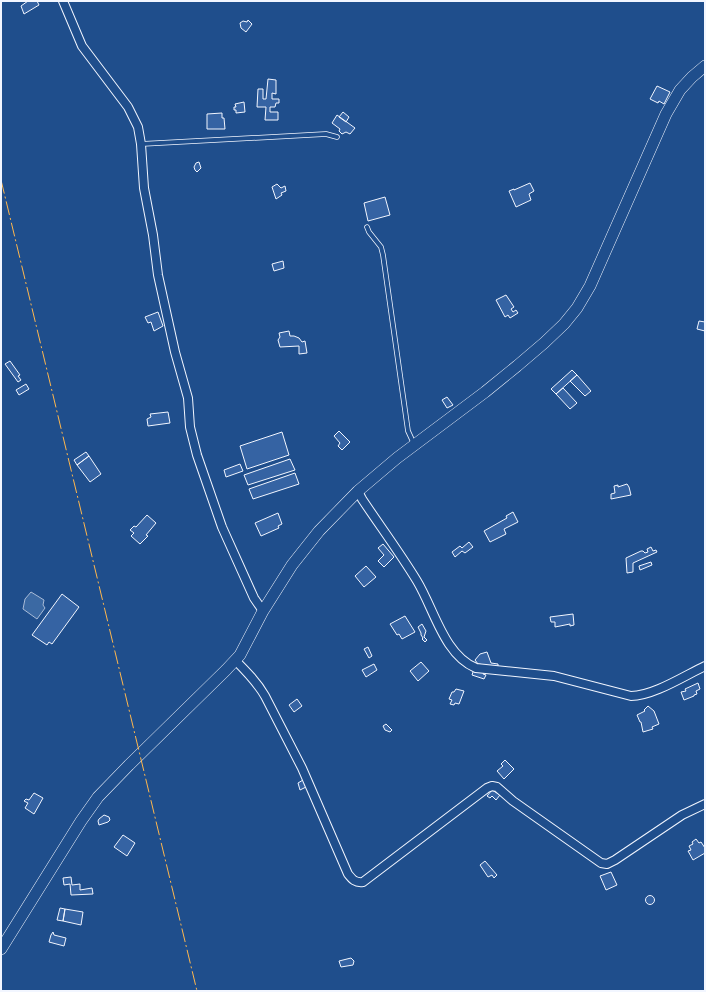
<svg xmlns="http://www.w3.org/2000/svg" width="706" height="992" font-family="Overpass,sans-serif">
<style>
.water{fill:#3b69a3;stroke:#a8bbd7}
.building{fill:#3563a3;stroke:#f2f6ff}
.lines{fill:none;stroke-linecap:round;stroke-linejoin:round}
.service-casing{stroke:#f2f6ff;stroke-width:5.5}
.minor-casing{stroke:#f2f6ff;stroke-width:10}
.secondary-casing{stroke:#f2f6ff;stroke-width:12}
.service{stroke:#1f4e8c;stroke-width:4}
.minor{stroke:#1f4e8c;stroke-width:8}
.secondary{stroke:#1f4e8c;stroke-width:11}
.power{stroke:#ffb74d;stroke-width:1;stroke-dasharray:14 3 2 3;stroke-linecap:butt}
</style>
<rect width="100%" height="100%" fill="#1f4e8c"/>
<path class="water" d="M31,592L44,600L43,605L45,608L37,619L23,609L25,599Z"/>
<path class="building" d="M28,1H37L39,5L24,14L21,6Z
M248,20L252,24L246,32L241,28L240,23L243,21L247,22Z
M268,79L276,80V94L272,93V99H279V103H276L275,107H270V112H278V120H265L266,107H257L258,89H263V99H266Z
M657,86L670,92L664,104L659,101L658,103L650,99Z
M244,102L245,112L236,113V110H234V107H236L235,104Z
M343,112L349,117L346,122L339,117Z
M222,113V118H224L225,129H207V114Z
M337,115L355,128L350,134L346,132L342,134L339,131L340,129L332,123Z
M199,162L201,168L197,172L195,170L194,167L196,163Z
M530,183L534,191L529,194L531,200L516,207L509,191L514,189V190Z
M277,184L281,188L285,186L286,191L281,193L282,195L276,199L272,187Z
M385,197L390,215L368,221L364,203Z
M283,261L284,268L274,271L272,264Z
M506,295L514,307L511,309L513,312L516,310L518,313L510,318L508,315L505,317L496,300Z
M158,312L163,326L154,331L151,322L148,323L145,317Z
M699,321L705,322V331L697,329Z
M289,331L290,336H294L299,338L302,342L305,341L307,353L299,354V346L280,347L278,340L280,337L279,333Z
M10,361L20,375L18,376L21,380L18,382L5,364Z
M572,370L577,375L556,394L551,389Z
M577,375L591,391L585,396L570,381Z
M26,384L29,389L19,395L16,390Z
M563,388L577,403L570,409L556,394Z
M447,397L453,405L447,408L442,400Z
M168,412L170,423L148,426L147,419L151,417L150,414Z
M339,431L350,442L342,450L338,446L340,443L334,436Z
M282,432L289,455L247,469L240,446Z
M86,452L89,456L77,465L74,460Z
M89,456L101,474L90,482L77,465Z
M290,459L295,470L248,485L244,475Z
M240,464L243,471L226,477L224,470Z
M295,473L299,484L253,499L249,489Z
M627,484L629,487L631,495L611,499V494L615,493L614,486L618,485V487Z
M513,512L518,522L504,529L506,534L490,542L484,531L507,518L506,516Z
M278,513L282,524L278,526L279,528L261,536L255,523Z
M147,515L156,523L146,535L148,536L140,544L131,536L134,533L130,530L134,526L136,527Z
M469,542L473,547L465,553L462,551L455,557L452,552L460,546L462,548Z
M383,544L394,557L384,567L378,561L384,555L378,548Z
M651,547L653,551L656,550L657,552L633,563V572L627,573L626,558L641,551H643L645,553L648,552L647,549Z
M651,562L652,565L640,570L639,566Z
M366,566L376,577L364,587L355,576Z
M62,594L79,607L52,644L49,642L47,645L32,635Z
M573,614L574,625L570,626V624L555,627V622H551L550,617Z
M405,616L415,632L402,639L399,634L397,635L390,624Z
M422,624L426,631L424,637L427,640L425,642L422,639L423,638L421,635V633L418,627Z
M368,647L372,656L369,658L364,649Z
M487,652L491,663L498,664V667L478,664L475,660L480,654Z
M421,662L429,671L418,681L410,671Z
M374,664L377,670L366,677L362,670Z
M474,669L485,670L483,674L486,675L484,679L472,675Z
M698,683L700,689L696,691L697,694L694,695V696L684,700L681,692L686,691L685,689Z
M456,689L464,691L459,704L455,703L454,705L450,704L452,700L449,699L452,692H454Z
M297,699L302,706L294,712L289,705Z
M648,706L654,711L659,724L652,727L653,729L643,732L641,722H640L637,715L645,711L644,710Z
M386,724L392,730L390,732L385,730L383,726Z
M505,760L514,769L504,779L497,771L503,766L501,764Z
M303,780L306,787L300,790L298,783Z
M492,790L500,795L496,800L492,796L490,798L487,796Z
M34,793L43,798L34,814L25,808L28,803L24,801L26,799L29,800Z
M104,815L109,817L110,820L108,822L99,825L98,821L99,819Z
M123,835L135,843L127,856L114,847Z
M696,839L699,843L701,842L705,848V853L693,860L688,851L691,850L689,846L693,844L692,842Z
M485,861L497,875L494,878L492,875L488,877L480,865Z
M611,872L617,885L606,890L600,876Z
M71,877L72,885L80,884V890L92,888L93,894L71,895L70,884L64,885L63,878Z
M645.5 900a4.5 4.5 0 1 1 9 0a4.5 4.5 0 1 1-9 0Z
M60,908L65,909L63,921L57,920Z
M65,909L83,912L81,925L63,921Z
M53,932L54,935L66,938L64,946L49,942L51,935Z
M351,958L354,961L353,965L341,967L339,961Z"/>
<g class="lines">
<g class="service-casing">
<path id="service" d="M141,144L326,134L337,137
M367,227L369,232L381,247L383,255L408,431L414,444"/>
</g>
<g class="minor-casing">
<path id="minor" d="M63,1L82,46L128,107L138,127L141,144L144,188L153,235L158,275L175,352L188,398L190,427L197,455L222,527L254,598L263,611
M358,491L362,499C380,526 400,553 417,581C434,609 444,655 476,668L554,676L631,696C653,696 684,676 705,666
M235,660C246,671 257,682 265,696L302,768L348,874C352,879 355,883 363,882L487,788L492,786L497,787L513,801L601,863L607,864L615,860L682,815L705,804"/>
</g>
<g class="secondary-casing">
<path id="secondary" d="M1,949L81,821L98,797L129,765L226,670L240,655L263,611L292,565L319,531L358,491L397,458L485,392L517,366L544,343L564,324L577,308L590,286L666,114L680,90L692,77L705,66"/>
</g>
<use href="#service" class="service"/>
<use href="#minor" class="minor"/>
<use href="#secondary" class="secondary"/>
<path class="power" d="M1,180L197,991"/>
</g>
<rect width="706" height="992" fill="none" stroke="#f2f6ff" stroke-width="4"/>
</svg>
